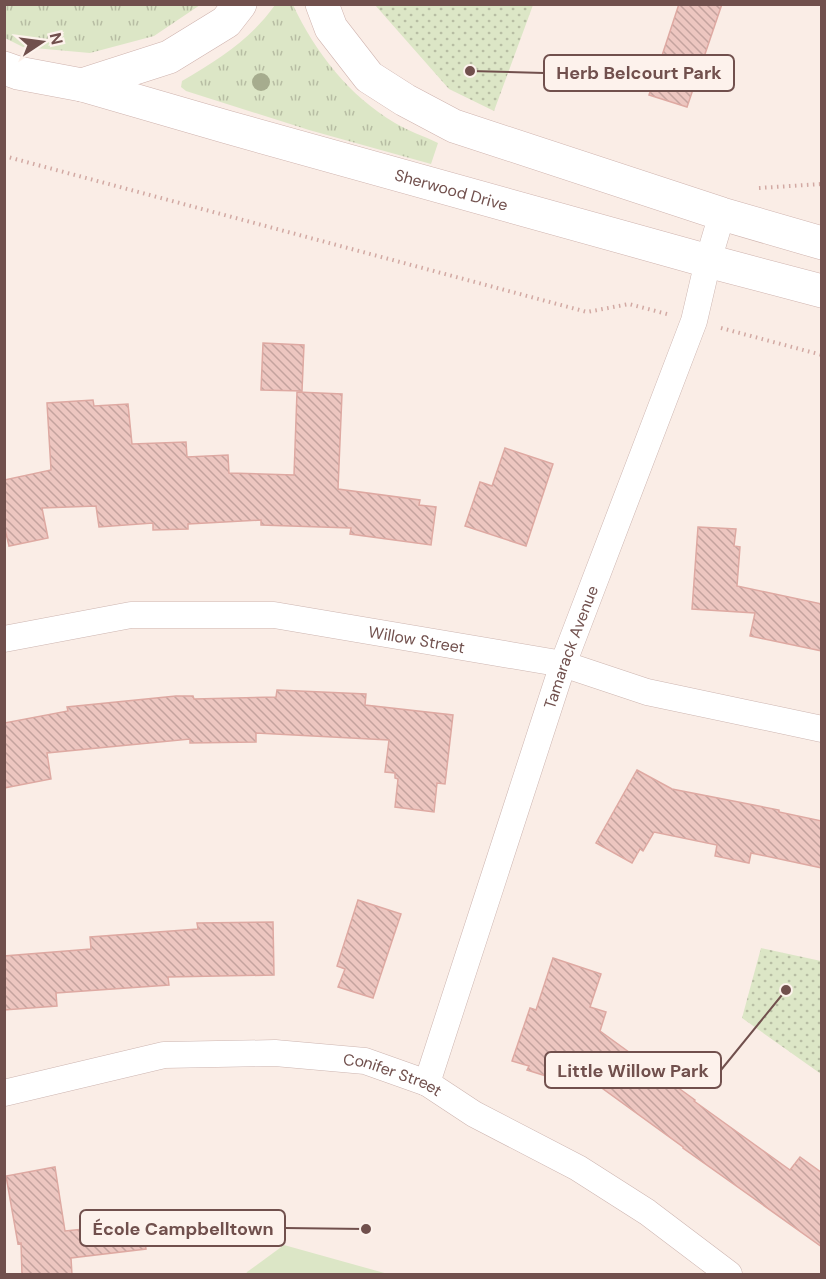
<svg xmlns="http://www.w3.org/2000/svg" width="826" height="1279" font-family="'DM Sans',sans-serif">
<style>
.grass{fill:url(#grass-tufts)}
.park{fill:url(#park-dots)}
.pitch{fill:#dce6c6}
.building{fill:url(#building-back-hatch);stroke:#dea9a2;stroke-width:1.5}
.lines{fill:none;stroke-linecap:round;stroke-linejoin:round}
.street-casing{stroke:#cdb5b0;stroke-width:27}
.secondary-casing{stroke:#cfb3ae;stroke-width:34}
.path{stroke:#d2a9a3;stroke-width:4;stroke-dasharray:1.5 4.5;stroke-linecap:butt}
.street{stroke:#fff;stroke-width:26}
.secondary{stroke:#fff;stroke-width:33}
.tree{fill:#a6ac8e}
.labels{text-anchor:middle;dominant-baseline:central;stroke-width:4.5;stroke-linejoin:round;paint-order:stroke}
.street-label{font-size:16px;fill:#71504d;stroke:#fdf2ec}
.leader{fill:none;stroke:#71504d;stroke-width:2}
.callout-dot{fill:#71504d;stroke:#fdf2ec;stroke-width:2}
.callout{fill:#fdf2ec;stroke:#71504d;stroke-width:2}
.callout-label{font-size:18px;text-anchor:middle;font-weight:bold;fill:#71504d}
</style>
<defs>
<pattern id="grass-tufts" width="24" height="20" patternUnits="userSpaceOnUse" patternTransform="scale(1.5)"><rect width="24" height="20" fill="#dce6c6"/><path d="M3 7l-1-3M5 7V3M7 7l1-3M15 17l-1-3M17 17v-4M19 17l1-3" fill="none" stroke="#b7bda3"/></pattern>
<pattern id="park-dots" width="8" height="8" patternUnits="userSpaceOnUse" patternTransform="scale(1.5)"><rect width="8" height="8" fill="#dce6c6"/><path d="M2 2h.1M6 6h.1" fill="none" stroke="#b7bda3" stroke-width="1.8" stroke-linecap="round"/></pattern>
<pattern id="building-back-hatch" width="6" height="6" patternUnits="userSpaceOnUse" patternTransform="scale(1.5)"><rect width="6" height="6" fill="#edc6c0"/><path d="M-1 5l2 2M0 0l6 6M5-1l2 2" fill="none" stroke="#c4a39e"/></pattern>
</defs>
<rect width="100%" height="100%" fill="#faede6"/>
<path class="grass" d="M4,5L5,4L200,5L154,36L90,53L23,47L5,38Z
M275,5H293C315,52 349,96 395,123C408,131 424,136 438,143L431,164L309,130L186,91L181,87L182,81C220,58 249,41 275,5Z"/>
<path class="park" d="M375,5H533L494,111L449,89Z
M761,948L821,961V1074L742,1018Z"/>
<path class="pitch" d="M284,1245L388,1274H246L247,1272Z"/>
<path class="building" d="M679,4H722L687,107L649,95Z
M263,343L304,345L302,391L261,390Z
M297,392L342,394L338,489L420,500L419,505L436,507L431,545L350,534L351,528L261,525V520L188,524V529L153,530V523L99,527L96,506L42,508L48,538L9,546L4,525V480L51,470L47,403L93,400L94,406L128,404L132,444L186,442L187,457L228,455L229,473L294,475Z
M505,448L553,464L526,546L465,526L480,482L492,486Z
M698,527L736,529L734,546L740,547L737,586L822,604V651L750,636L755,613L692,609Z
M277,690L366,694L365,705L453,715L445,784L437,783L434,812L395,807L398,779L395,778V773L385,772L389,740L256,733V742L190,743V739L47,753L51,779L4,788V723L68,711L67,707L176,696H193L194,699L276,697Z
M637,770L672,789L779,810V812L822,821V868L751,853L749,863L715,856L717,845L654,832L643,851L640,849L632,863L596,843Z
M358,900L401,914L373,998L338,987L345,969L337,966Z
M273,922L274,975L168,977L169,985L56,993L57,1006L4,1010V956L91,949L90,937L198,929L197,923Z
M553,958L601,974L590,1007L606,1012L600,1031L695,1100L694,1101L790,1170L800,1157L822,1173V1247L683,1148V1147L570,1065L565,1082L527,1070L529,1066L512,1061L530,1008L536,1010Z
M55,1167L65,1231L143,1223L146,1249L71,1258L72,1275H22L21,1243L18,1244L6,1176Z"/>
<g class="lines">
<g class="street-casing">
<g id="street">
<path id="s1" d="M4,639L131,615H274L563,664L647,692L822,729"/>
<path id="s2" d="M427,1083L563,664L694,321L708,261L722,214"/>
<path id="s3" d="M4,1093L164,1055L275,1053L365,1061L427,1083L474,1114L578,1168L647,1212L729,1274"/>
</g>
</g>
<g class="secondary-casing">
<g id="secondary">
<path d="M322,4L331,28L369,77L405,100L454,126L722,214L822,243"/>
<path d="M4,68L18,73L82,85L169,57L226,22L240,4"/>
<path id="s4" d="M82,85L227,127L708,261L822,291"/>
</g>
</g>
<path class="path" d="M4,156L587,312L629,304L667,314
M759,188L822,184
M721,328L822,355"/>
<use href="#street" class="street"/>
<use href="#secondary" class="secondary"/>
</g>
<circle class="tree" cx="261" cy="82" r="9"/>
<g class="labels">
<g class="street-label">
<text stroke="none"><textPath href="#s4" startOffset="384">Sherwood Drive</textPath></text>
<text stroke="none"><textPath href="#s1" startOffset="417">Willow Street</textPath></text>
<text stroke="none"><textPath href="#s2" startOffset="459">Tamarack Avenue</textPath></text>
<text stroke="none"><textPath href="#s3" startOffset="396">Conifer Street</textPath></text>
</g>
</g>
<path class="leader" d="M470 71L544 73M786 990L721 1070M366 1229L285 1228"/>
<g class="callout-dot">
<circle cx="470" cy="71" r="6"/>
<circle cx="786" cy="990" r="6"/>
<circle cx="366" cy="1229" r="6"/>
</g>
<g class="callout">
<rect x="544" y="55" width="190" height="36" rx="6"/>
<rect x="545" y="1052" width="176" height="36" rx="6"/>
<rect x="80" y="1210" width="205" height="36" rx="6"/>
</g>
<g class="callout-label">
<text x="639" y="79">Herb Belcourt Park</text>
<text x="633" y="1077">Little Willow Park</text>
<text x="183" y="1235">École Campbelltown</text>
</g>
<rect width="826" height="1279" fill="none" stroke="#71504d" stroke-width="12"/>
<g transform="translate(42 42) rotate(77)" stroke="#fdf2ec" stroke-width="4.5" paint-order="stroke">
<path d="M0-4.5L10 22L0 15L-10 22Z" fill="#71504d"/>
<text y="-9" font-size="16" font-weight="bold" text-anchor="middle" fill="#71504d">N</text>
</g>
</svg>
